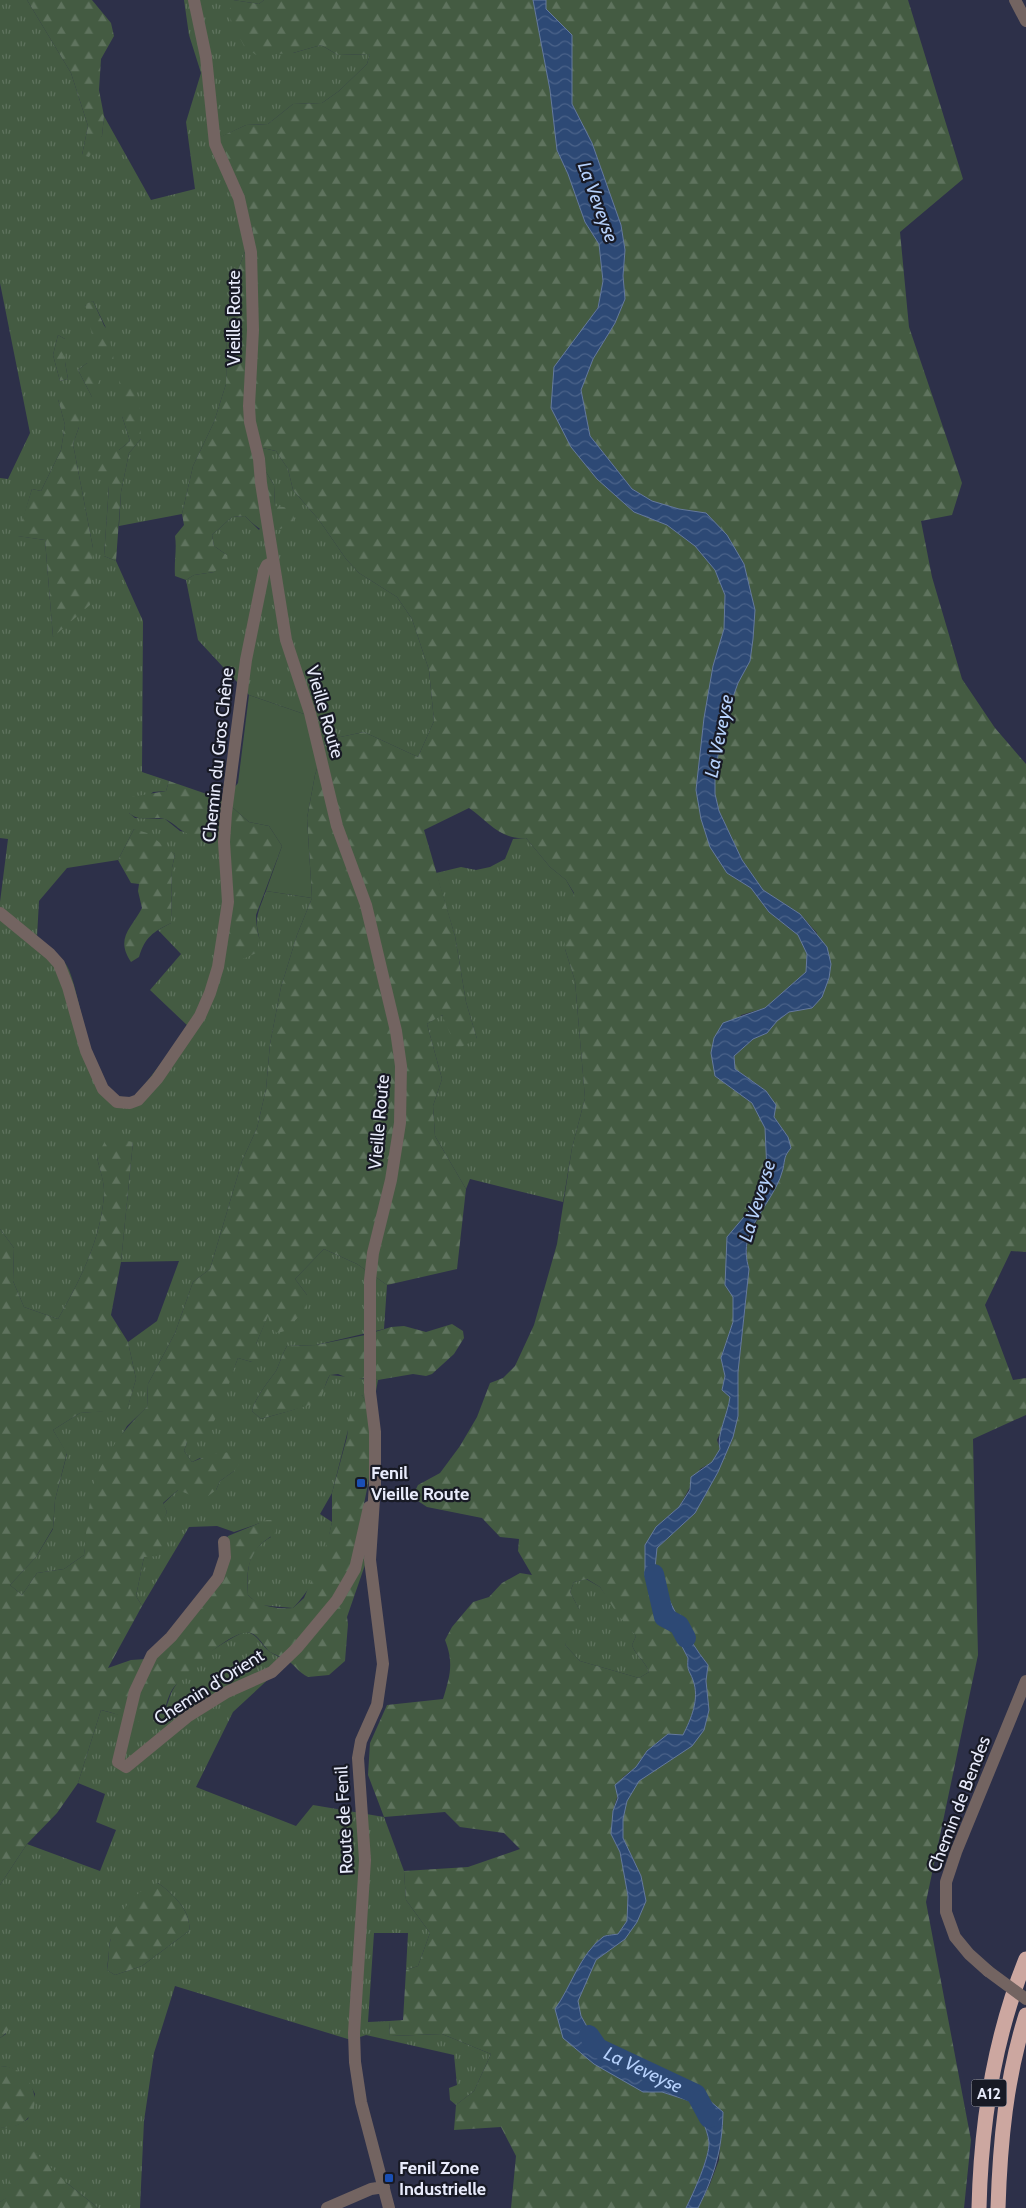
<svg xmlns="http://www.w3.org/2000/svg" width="1026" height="2208" font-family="Cabin,sans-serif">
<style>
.grass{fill:url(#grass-tufts);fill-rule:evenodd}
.forest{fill:url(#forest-firs);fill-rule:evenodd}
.garden{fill:#445b42}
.water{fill:url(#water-waves);stroke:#657a9d}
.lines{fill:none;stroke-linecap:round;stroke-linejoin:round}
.river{stroke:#2d4975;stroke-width:20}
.minor{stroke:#736461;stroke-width:12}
.highway{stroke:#cca7a0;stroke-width:15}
.minor-bridge{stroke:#736461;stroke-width:12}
.transit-dot{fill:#1a4fb4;stroke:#181a25;stroke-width:2}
.labels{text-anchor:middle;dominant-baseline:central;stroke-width:4.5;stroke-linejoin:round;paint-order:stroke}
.shield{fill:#181a25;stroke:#aaacbb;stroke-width:1}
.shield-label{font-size:16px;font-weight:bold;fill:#e8ebfb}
.street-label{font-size:18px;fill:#e8ebfb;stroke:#181a25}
.poi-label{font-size:18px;font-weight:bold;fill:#e8ebfb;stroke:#181a25;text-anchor:start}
.water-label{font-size:19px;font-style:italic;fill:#b6d1fc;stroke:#181a25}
</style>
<defs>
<pattern id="grass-tufts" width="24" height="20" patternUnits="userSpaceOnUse" patternTransform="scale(1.25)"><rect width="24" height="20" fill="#445b42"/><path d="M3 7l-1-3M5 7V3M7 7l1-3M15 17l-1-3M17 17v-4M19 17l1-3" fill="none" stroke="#5f735e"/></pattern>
<pattern id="forest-firs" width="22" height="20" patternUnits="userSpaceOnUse" patternTransform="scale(1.25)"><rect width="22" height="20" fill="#445b42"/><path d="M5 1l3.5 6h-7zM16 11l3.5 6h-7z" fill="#5f735e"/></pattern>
<pattern id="water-waves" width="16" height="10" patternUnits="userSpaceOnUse" patternTransform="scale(1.25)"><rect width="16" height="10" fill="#2d4975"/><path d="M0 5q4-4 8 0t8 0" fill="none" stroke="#4b638a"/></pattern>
</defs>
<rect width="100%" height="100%" fill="#2d3049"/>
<path class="grass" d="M0,0H27L71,73L88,126L82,155L102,136L104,116L151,200L195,189L186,122L201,73L189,35L184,0H264L259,4L233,0L293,53L321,45L338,55L370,54L367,64L339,91L322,103L293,104L268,124L246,125L221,137L253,231L231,288L227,333L226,384L214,422L193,466L182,514L119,526L121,492L129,453L141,439L122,416L130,441L119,450L109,486L104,556L116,561L143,621L142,772L169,781L166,791L153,792L129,813L135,818L165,819L180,831L202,835L213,819L220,825L260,940C253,918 259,911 266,891L312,898L297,935L281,987L270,1044L266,1089L257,1128L242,1161L210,1269L193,1282L175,1333L148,1384L147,1407L127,1426L94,1484L84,1555L64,1569L37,1573L22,1595L10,1585L36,1557L53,1529L55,1500L67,1454L53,1430L80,1413L127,1409L136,1379L128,1342L157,1321L179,1261L121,1262L133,1142L97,1157C99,1168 105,1182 104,1194C101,1240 80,1280 58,1319L24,1307L13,1281L14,1248L0,1229V902L8,839L0,838V478L8,479L30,433L0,283ZM93,301L106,328L85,305ZM58,335L65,339V362L68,379L60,381L53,355ZM87,363L92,397L78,370ZM58,399L79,427L73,444L93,548L53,637L45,540L18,536L32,489L41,491L61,450L65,425ZM134,829L175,854L172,868L171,923L158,930L181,954L150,990L189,1027L135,1097C127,1098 120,1098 113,1093C90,1076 81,999 69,970C64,957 47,947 37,937L39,901L67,868L118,860Z
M258,447L276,451L288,469L293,490L319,520L346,559L359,573L397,597L412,619L429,670L434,721L418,757L364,732L326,740L304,714L249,695L198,640L186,580L194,575L214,572L227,555L214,546L212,535L232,517L245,516L259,530L275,506L274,485L266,472Z
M526,838L550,867L566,880L574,894L565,949L575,981L585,1098L572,1148L563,1202L470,1179L466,1189L435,1136L433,1106L442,1079L427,1024L441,1015L477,1039L466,1002L455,936L436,873L461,867L476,870L490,867L505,859L513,839Z
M324,1249L357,1264L387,1285L384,1329L316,1345L287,1346C282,1354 280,1363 276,1371C268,1382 255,1398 252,1411L261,1419C277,1414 313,1407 322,1393C325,1387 327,1380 330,1375L378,1380L372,1413L362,1395L348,1430L332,1493L320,1514L332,1522L329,1536L333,1550C320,1569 309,1592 293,1608L259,1605L248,1595C247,1571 246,1551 271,1537L260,1523L234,1532L217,1526L189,1527L142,1606L136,1596L144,1557L167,1512L163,1504L178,1490H216L220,1481L234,1471L200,1458L192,1462L184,1451L187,1442L228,1383L238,1358L252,1362L256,1344L268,1315L307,1295L295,1279Z
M586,1579L600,1587L636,1636L632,1645C635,1655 644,1659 649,1672L639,1678L580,1661L565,1645L579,1609L570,1592L574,1582Z
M244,1632C257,1632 260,1644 269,1651C274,1655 282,1658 288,1661L233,1712L196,1787L296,1826L313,1805L384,1817L404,1871L406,1900L430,1933L418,1966L406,1970L408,1933H374L368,2022L389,2021L390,2036L442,2034L491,2054L474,2091L456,2105L450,2100L449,2088L457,2085L454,2055L366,2035L351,2040L175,1986L154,2053L144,2121L140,2208H98L67,2183L10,2196L0,2202V2128L17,2125L28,2119L35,2094C29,2081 17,2066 0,2066V2038L6,2034L0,2005V1885L27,1844L100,1871L116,1830L96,1822L105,1794L78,1783L101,1710L120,1715L163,1714C168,1706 169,1695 174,1688C189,1664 219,1644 244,1632ZM158,1883C173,1894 192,1911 189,1931L142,1966L115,1975L107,1970L110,1941L120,1916Z"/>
<path class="forest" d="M27,0H92L111,23L114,36L101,59L99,90L104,116L102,136L89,157L82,155L88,126L71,73Z
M233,0L259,4L264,0H533L550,90L557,150L568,174L585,222L599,244L603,281L598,307L581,333L551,408L634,512L667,525L695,546L715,570L725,595L724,629L713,666L704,718L696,790L727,873L751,888L769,912L798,935L807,954L806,972L765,1008L741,1015L715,1076L752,1103L765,1128L767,1172L754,1205L745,1217L725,1284L733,1297V1322L721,1358L725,1376L722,1390L730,1397L729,1413L717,1440L720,1449L712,1462L700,1469L679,1507L656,1527L645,1575L688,1658C687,1672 689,1669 693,1680C700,1699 691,1719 683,1736L668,1734L647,1751L636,1767L623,1777L613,1811L611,1834L620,1852L628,1896L627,1921L618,1934C613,1935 606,1935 603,1937C580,1954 571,1987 555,2009L643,2092H662L692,2102C699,2114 707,2127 709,2142C710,2156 693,2194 686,2208H511L516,2156L501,2127L454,2130L456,2105L474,2091L491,2054L442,2034L390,2036L389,2021L403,2020L406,1970L418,1966L430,1933L406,1900L404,1871L468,1867L520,1849L504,1833L460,1827L445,1812L384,1817L368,1775L370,1743L387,1705L443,1699C450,1676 454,1663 445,1640L452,1627L473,1602L489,1597L502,1583L520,1573L532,1575L518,1551L519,1539L500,1537L482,1518L427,1507L412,1497L418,1485L440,1473L460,1446L477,1417L490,1383L503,1378L515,1366L534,1325L557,1244L572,1148L585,1098L575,981L565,949L564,933L574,893L566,880L550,867L526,838C500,840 489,822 469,808L424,830L455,936L466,1002L477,1039L457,1049L442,1015L427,1024L442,1079L433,1106L435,1136L466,1189L457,1269L387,1285L357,1264L324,1249L295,1279L307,1295V1308L285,1331L277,1333L271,1327L268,1316L256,1344L259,1359L252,1362L238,1358C227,1386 221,1423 197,1442H187L184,1451L192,1462L212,1454L230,1452L240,1463L234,1471L220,1481L216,1490L203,1500L178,1490L163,1503L167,1512L160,1528L167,1538L158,1556L144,1557L136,1596L142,1606L108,1668L131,1660L146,1659L218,1578L224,1542L228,1536L267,1520H273L277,1525L276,1532C271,1537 265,1540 260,1545C246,1562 247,1575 248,1595C260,1607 277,1609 293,1608L304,1598L327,1543L332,1522V1493L347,1437L351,1403L362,1395L369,1406L370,1474L363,1509L365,1565L347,1617L348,1624L345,1661L329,1675L308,1677C299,1673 295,1665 287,1660C282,1657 275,1655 270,1652C263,1646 259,1636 251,1633C233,1627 185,1674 174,1687C164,1701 170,1708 153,1723C135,1724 118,1713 101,1710L78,1783L57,1813L27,1844L0,1885V1229L14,1248L13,1281L24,1307L58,1319C80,1280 101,1240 104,1194C105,1183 99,1168 97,1157L107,1137L133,1142L121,1262L111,1315L128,1342L136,1379L127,1410L80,1413L53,1430L67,1453L55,1500L53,1528L36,1557L10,1585L22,1595L37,1573L64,1569L84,1555C86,1533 88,1509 93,1486C100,1460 127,1425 147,1407L148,1384L175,1333L193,1282L210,1269L242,1161L257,1128L266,1089L270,1044L281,987L297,935L312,898L307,818L315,775L326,740L364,732L418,757L434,721L429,670L412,619L397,597L359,573L346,559L319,520L293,490L288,469L276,451L258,447L266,472L274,485L275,506L291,508L294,518L292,524C268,535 263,534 245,516L232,517L212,535L214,546L227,555L228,561L214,572L194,575L186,580L175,576C174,561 177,549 175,536L184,525L182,514L193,466L214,422L226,384L227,333L231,288L253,231L220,137L246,125L268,124L293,104L322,103L339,91L367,64L370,54L338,55L321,45L293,53L256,55L244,46L228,14ZM587,1579L600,1587L618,1615L636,1636L632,1645C635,1655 644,1659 649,1672L639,1678L580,1661L565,1645L573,1630L580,1623L579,1609L570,1592L574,1582Z
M546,0H908L963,179L900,232L909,327L962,483L952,515L921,521L932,577L962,679L995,728L1026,764V1252L1011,1251L985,1305L1013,1380L1026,1378V1415L973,1439L978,1655L926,1902L971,2140L964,2208H698L710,2184L719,2160L723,2112L670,2082L635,2070L611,2057L590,2032L581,2016L577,2001L596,1960L625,1939L646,1901L641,1876L623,1838V1818L627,1800L639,1781L657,1769L709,1710L706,1681L708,1665C684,1635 670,1602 655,1568L657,1548L695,1513L718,1472L733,1437L738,1416V1372L749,1269L746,1257L748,1239L782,1169L788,1137L774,1117L766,1091L735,1069L734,1056L753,1039L767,1033L777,1021L789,1012L812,1008L817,933L800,914L763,890L742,860L719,811L715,794V769L728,711L738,683L750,661L748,583L744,564L706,513L679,509L652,501L632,489L590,436L581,390L593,359L615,323L625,299L623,276L625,250L621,225L592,143L572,104V35L546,9Z
M93,301C102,321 112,340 114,362L109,364L95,348L85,304Z
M58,335L65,339V362L68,379L60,381L53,355Z
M87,363L101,377L92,397L78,370Z
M131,375L139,404L141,439L129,453L121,492L116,561L104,556L109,486L96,469L109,448L119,450L130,441L122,416L119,379Z
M62,392L82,404L79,427L73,444L93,548L90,605L53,637L45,540L17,536L32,489L41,491L61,450L65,425L58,399Z
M169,781L224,800L249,822L269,826L282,846L256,915C256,930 261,938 256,953L243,959L230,955L222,923L227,894L219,869V825L213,819L202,835C183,837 180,827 167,820C155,814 142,824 129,813L131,797L166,791Z
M134,829L147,833L175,854L172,868L171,923C153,932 145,937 139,957L131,962C115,938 131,929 142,908L138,891L139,884L131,883L118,860Z
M452,1324L463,1331L464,1338L454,1354L432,1374L426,1376L413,1374L378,1380L364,1378L350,1379L338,1374L330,1375C325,1382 324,1393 320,1400C316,1405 270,1416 261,1419L252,1411C255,1398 268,1382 276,1371C280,1363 282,1354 287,1346L316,1345L365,1335L391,1327L404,1326L426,1332Z
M158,1883C173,1894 192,1911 189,1931L142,1966L115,1975L107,1970C109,1961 108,1951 110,1942C114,1918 134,1889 158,1883Z
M0,2005C15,2015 15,2028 0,2038Z
M0,2066C40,2066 52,2128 0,2128Z
M34,2151L67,2183L98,2208H0V2202L10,2195L9,2172Z"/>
<path class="garden" d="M249,695L304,714L326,740L315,775L307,818L312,898L266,891L282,846L269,826L249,822L224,800L238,783Z"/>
<path class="water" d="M533,0H546V9L572,35V104L592,143L621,225L625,250L623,276L625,299L615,323L593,359L581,390L590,436L632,489L652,501L679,509L706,513L727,535L744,564L755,610L753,639L750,661L738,683L728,711L715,769V794L719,811L742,860L763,890L800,914L827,947L831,964L829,978L822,997L812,1008L789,1012L777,1021L767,1033L753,1039L734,1056L735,1069L766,1091L776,1105L774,1117L788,1137L791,1148C784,1156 785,1159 783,1169C777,1194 754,1216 748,1239C745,1249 746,1259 749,1269L738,1372V1416L733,1437L718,1472L695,1513L657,1548L655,1568C670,1602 684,1635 708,1665L706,1681L709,1710L704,1730L692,1746L639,1781L627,1801L623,1819V1838L641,1876L646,1901L637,1922L625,1939L596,1960L578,2001L581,2016L590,2032L611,2057L635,2070L670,2082L710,2101L723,2112C722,2150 715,2174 698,2208H686C693,2194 710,2157 709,2142C707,2127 699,2114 693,2102L662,2092H643L594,2064L563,2038L555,2009C571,1987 580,1954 603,1937C606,1935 613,1935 618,1934L627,1921L628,1896L620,1852L611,1834L613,1811L618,1798L615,1785L636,1767L647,1751L668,1734L683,1735C691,1719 700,1699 693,1680C689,1669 687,1672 688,1658L645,1575V1545L656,1527L679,1507L690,1490L691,1477L712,1462L720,1449C716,1436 728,1414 730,1397L722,1390L725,1376L721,1358L733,1322V1297L725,1285L727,1237L754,1205L767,1172L765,1128L752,1103L715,1076L711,1053L714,1038L723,1023L765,1008L806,972L807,954L798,935L769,912L751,888L727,873L710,847L701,819L696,790L704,718L713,666L724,629L725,595L715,570L695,546L667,525L634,512L597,479L571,447L551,408L554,367L598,308L603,281L599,244L585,222L568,174L557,150L550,90Z"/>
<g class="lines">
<g class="river">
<path d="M654,1574L664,1617L679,1625L686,1638"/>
<path id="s1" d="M589,2035L598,2048L696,2094L709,2118"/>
</g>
<path class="minor" d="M194,0L206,57L215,144L239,198L251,252L253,330L249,406L250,422L259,459L261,483L286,640L310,713L337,826L366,905L396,1031L401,1066L400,1123L391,1180L373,1253L370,1280V1392L375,1432V1484L370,1560L383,1664L377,1705L361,1741L358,1758L365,1860L354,2033L355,2062L361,2102L389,2208
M1015,0L1026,21
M0,913L50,954L59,964L68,987L86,1051L103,1089L117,1102L130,1103L138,1100L157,1079L200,1016L210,993L218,967L228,902L224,842L226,813L246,660L264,571L267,565L273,562
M224,1542L225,1557L218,1578L171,1637L152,1655L135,1691L118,1762L126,1767L187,1717L227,1692L272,1672L297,1648L337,1600L355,1569L369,1507
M988,1971L969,1954L955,1937L946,1912V1882L956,1852L1026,1681
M327,2208L371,2189L384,2187"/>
<path class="highway" d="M979,2208C981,2123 994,2038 1026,1959
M998,2208C1000,2143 1006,2078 1026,2015"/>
<path class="minor-bridge" d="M988,1971L1026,1999"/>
</g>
<g class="transit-dot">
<rect x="356" y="1478" width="10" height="10" rx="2.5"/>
<rect x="384" y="2173" width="10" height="10" rx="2.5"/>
</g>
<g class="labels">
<rect class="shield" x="971.5" y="2079.5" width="35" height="27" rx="4"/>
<g class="shield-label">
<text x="989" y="2093">A12</text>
</g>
<g class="street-label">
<text transform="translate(234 318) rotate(-90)">Vieille Route</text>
<text transform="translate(325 712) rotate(74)">Vieille Route</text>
<text transform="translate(218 755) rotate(-84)">Chemin du Gros Chêne</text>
<text transform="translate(379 1122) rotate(-85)">Vieille Route</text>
<text transform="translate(209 1687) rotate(-32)">Chemin d'Orient</text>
<text transform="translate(959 1804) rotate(-69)">Chemin de Bendes</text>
<text transform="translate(344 1820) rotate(-93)">Route de Fenil</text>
</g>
<g class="poi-label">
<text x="371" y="1473">Fenil<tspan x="371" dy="21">Vieille Route</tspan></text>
<text x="399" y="2168">Fenil Zone<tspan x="399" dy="21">Industrielle</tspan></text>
</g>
<g class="water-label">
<text transform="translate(598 202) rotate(70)">La Veveyse</text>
<text transform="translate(719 736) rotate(-79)">La Veveyse</text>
<text transform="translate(757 1201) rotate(-73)">La Veveyse</text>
<text stroke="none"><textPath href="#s1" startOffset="66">La Veveyse</textPath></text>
</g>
</g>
</svg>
